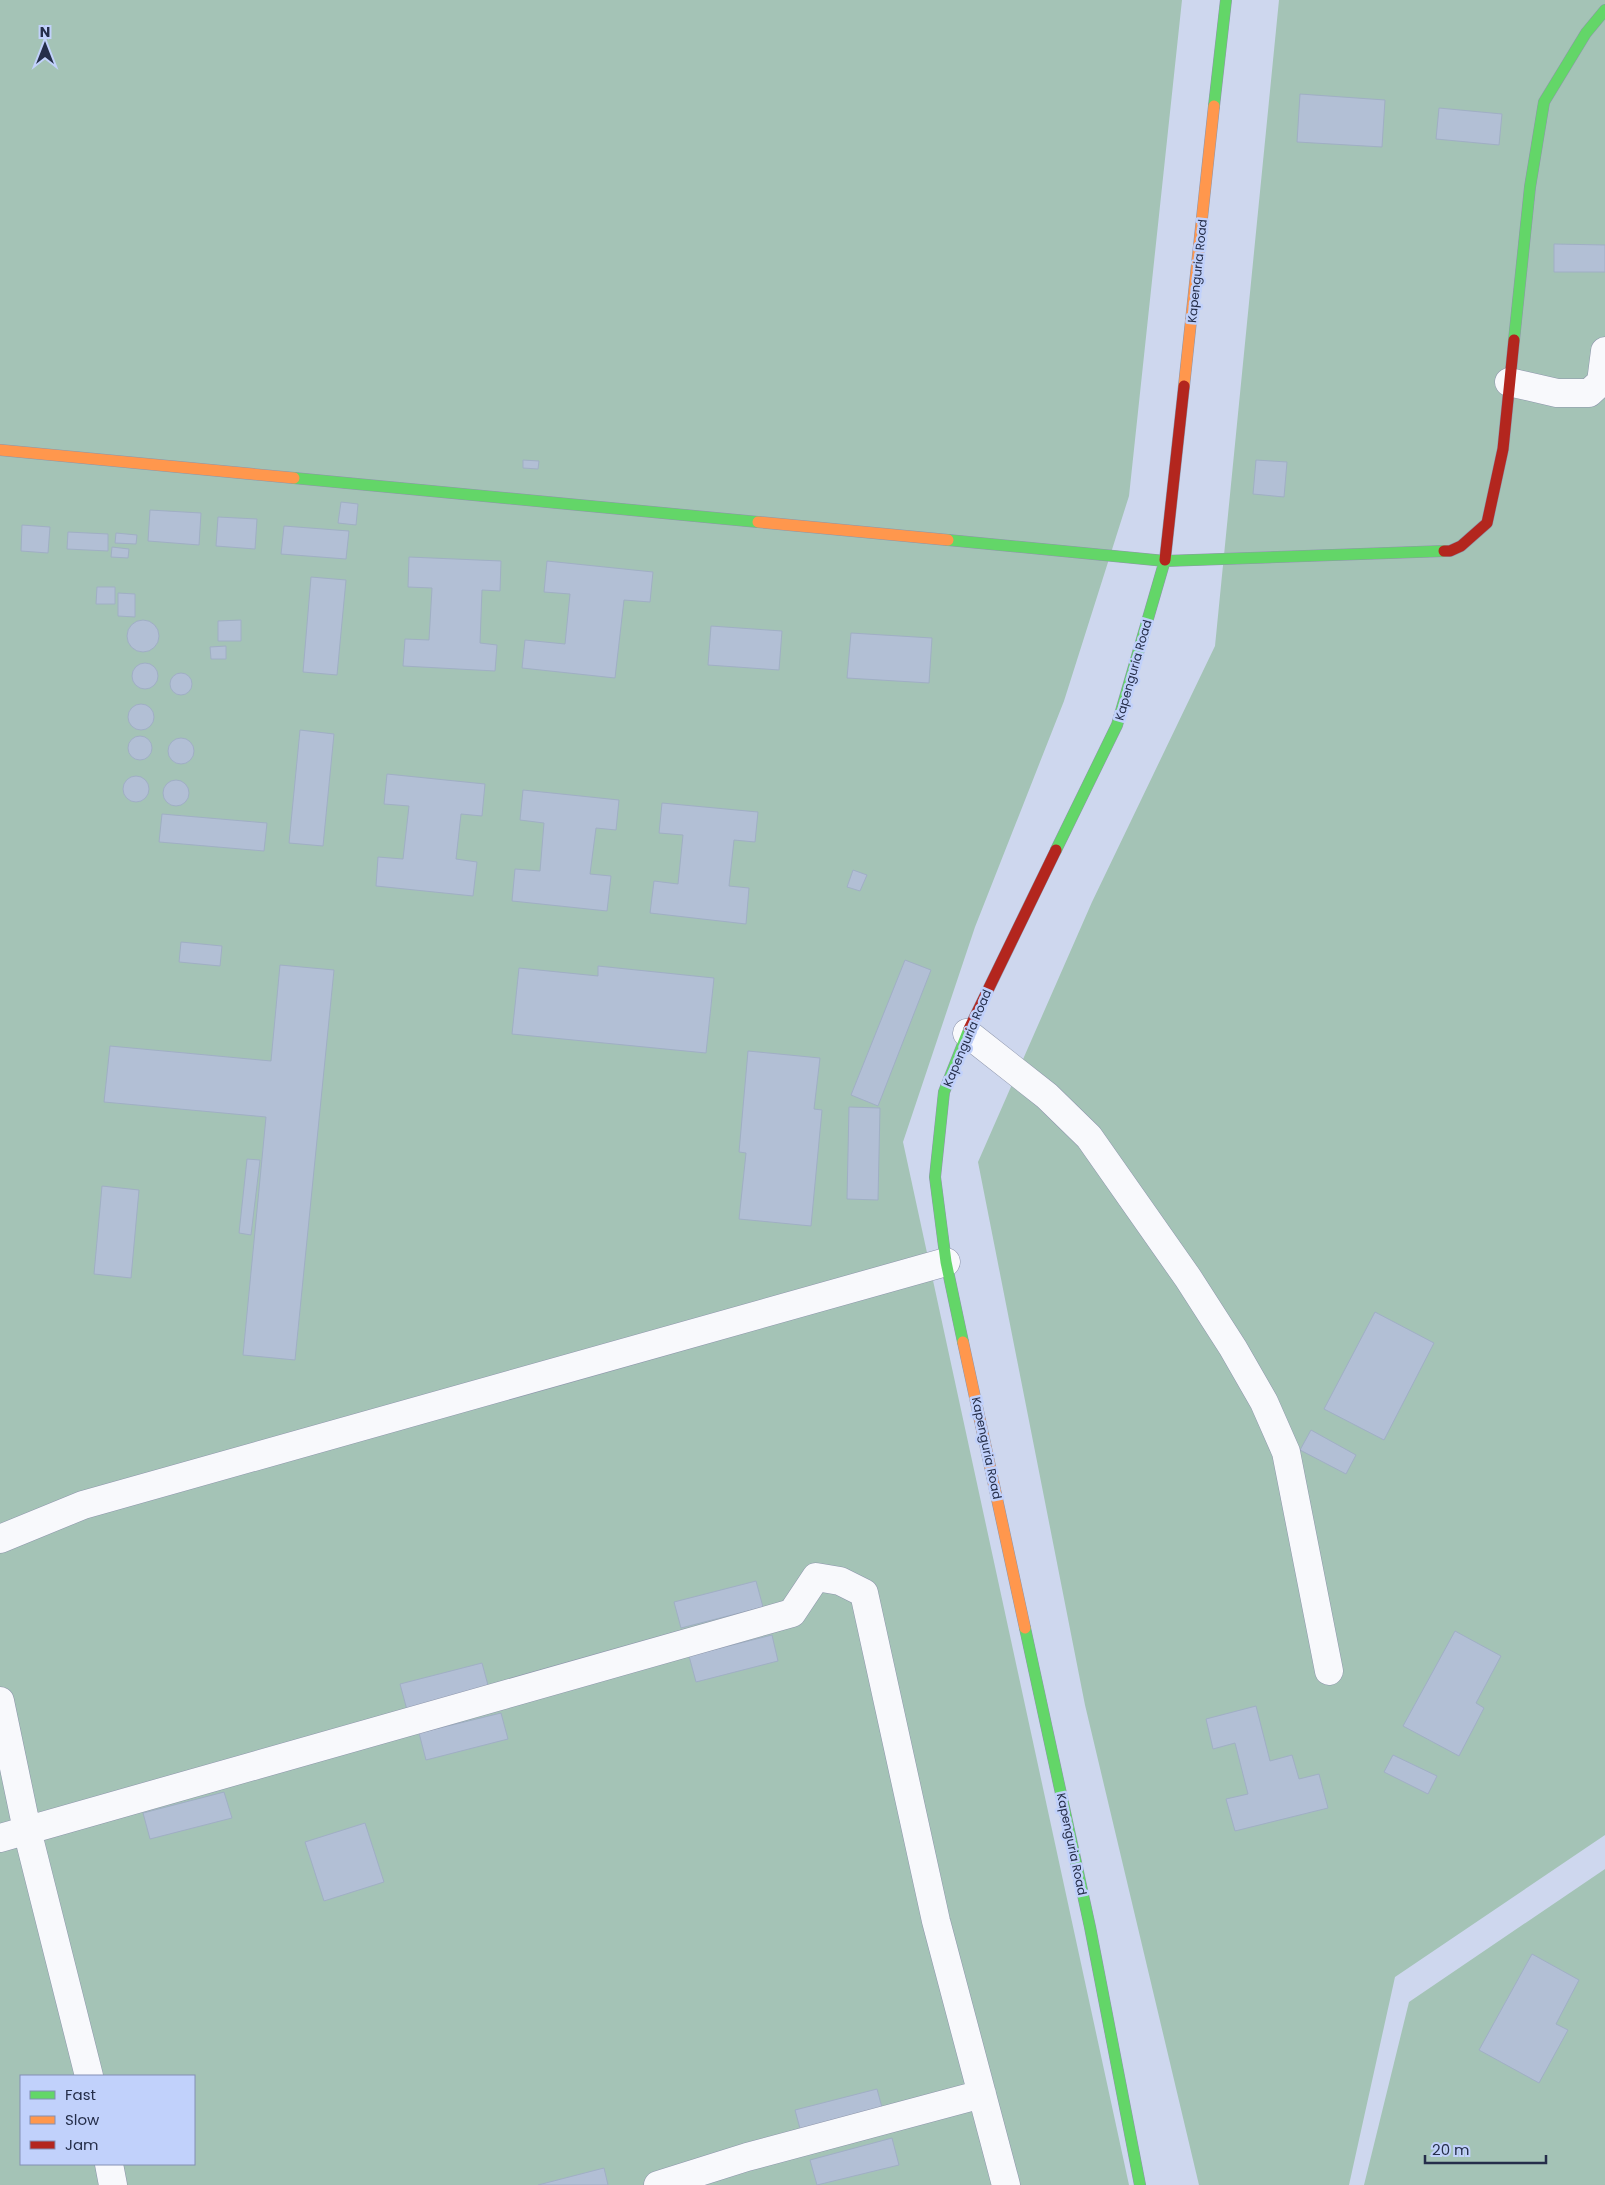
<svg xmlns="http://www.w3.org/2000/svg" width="1605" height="2185" font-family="Poppins,sans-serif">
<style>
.green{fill:#a4c3b6;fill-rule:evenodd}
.building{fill:#b2bfd5;stroke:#a0afc4}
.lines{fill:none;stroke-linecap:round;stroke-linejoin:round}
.street-casing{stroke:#8d95ab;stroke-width:29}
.fast-casing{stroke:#8d95ab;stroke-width:12}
.slow-casing{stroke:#8d95ab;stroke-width:12}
.jam-casing{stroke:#8d95ab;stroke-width:12}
.street{stroke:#f8f9fc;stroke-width:28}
.fast{stroke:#63d668;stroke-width:11}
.slow{stroke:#ff974d;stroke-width:11}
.jam{stroke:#b3261e;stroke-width:11}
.labels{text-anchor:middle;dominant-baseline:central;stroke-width:5;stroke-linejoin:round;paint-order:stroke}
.street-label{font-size:12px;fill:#252e4a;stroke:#c1d1fb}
</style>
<rect width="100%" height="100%" fill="#ced7ee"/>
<path class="green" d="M0,0H1182L1129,496L1064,701L975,927L903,1142L1129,2185H0ZM21,2076H194V2164H21Z
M1279,0H1605V1835L1395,1977L1349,2185H1199L1085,1705L978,1162L1092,902L1215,646Z
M1605,1869V2185H1364L1409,2002Z"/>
<path class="building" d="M1300,94L1385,100L1382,147L1297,142Z
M1439,108L1502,114L1499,145L1436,139Z
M1554,244L1605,245V272H1554Z
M523,460L539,461L538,469L523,468Z
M1256,460L1287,462L1284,497L1253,494Z
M341,502L358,504L356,525L338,523Z
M150,510L201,513L199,545L148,541Z
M218,517L257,519L255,549L216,546Z
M22,525L50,527L48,553L21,551Z
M284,526L349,531L346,559L281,554Z
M68,532L108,534V551L67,549Z
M116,533L137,535L136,544L115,543Z
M112,547L129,549L128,558L111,557Z
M409,557L501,561L500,591L482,590L480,643L497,645L495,671L403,666L405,639L429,640L432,588L408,587Z
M547,561L653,572L650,602L624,600L615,678L522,668L525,640L565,644L570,594L544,592Z
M311,577L346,580L337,675L303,672Z
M97,587H115V604H96Z
M118,593L135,594V617L118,616Z
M241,620V641H218V621Z
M127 636a16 16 0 1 1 32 0a16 16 0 1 1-32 0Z
M711,626L782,631L779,670L708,665Z
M851,633L932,638L929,683L847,678Z
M226,646V659H211L210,647Z
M132 676a13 13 0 1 1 26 0a13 13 0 1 1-26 0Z
M170 684a11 11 0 1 1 22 0a11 11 0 1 1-22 0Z
M128 717a13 13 0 1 1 26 0a13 13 0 1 1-26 0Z
M300,730L334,734L323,846L289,843Z
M128 748a12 12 0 1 1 24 0a12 12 0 1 1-24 0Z
M168 751a13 13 0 1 1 26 0a13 13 0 1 1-26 0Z
M387,774L485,784L482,816L461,814L456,859L477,862L473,896L376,886L378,857L403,859L409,806L384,804Z
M123 789a13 13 0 1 1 26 0a13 13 0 1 1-26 0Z
M163 793a13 13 0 1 1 26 0a13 13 0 1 1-26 0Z
M523,790L619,800L616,830L596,828L590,874L611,876L607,911L512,901L515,869L540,871L544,823L520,820Z
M662,803L758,812L755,842L734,840L729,886L749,888L746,924L650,913L654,881L678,884L683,835L659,833Z
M162,814L267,823L264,851L159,842Z
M853,870L867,875L860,891L847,887Z
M181,942L222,946L220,966L179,962Z
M905,960L931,970L878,1106L851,1095Z
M280,965L334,970L295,1360L243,1355L266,1117L104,1102L110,1046L271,1061Z
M598,966L714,978L706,1053L512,1034L519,968L598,976Z
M748,1051L820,1058L814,1109L822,1110L811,1226L739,1219L746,1153L739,1152Z
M849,1107L880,1108L878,1200L847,1199Z
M247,1159L260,1160L251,1235L239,1233Z
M102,1186L139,1190L131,1278L94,1274Z
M1375,1312L1434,1343L1384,1440L1324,1409Z
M1311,1430L1356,1455L1346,1474L1300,1450Z
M756,1581L763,1607L681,1628L674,1602Z
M1455,1631L1501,1656L1476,1703L1484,1708L1459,1756L1403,1726Z
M772,1635L778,1661L696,1682L689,1656Z
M482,1663L489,1689L407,1710L400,1684Z
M1256,1706L1270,1761L1292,1755L1299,1779L1319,1774L1328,1808L1235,1831L1226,1799L1248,1794L1235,1743L1213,1749L1206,1719Z
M501,1713L508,1739L426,1760L419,1733Z
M1393,1755L1437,1776L1428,1794L1384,1772Z
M224,1792L232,1818L150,1839L143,1813Z
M365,1823L384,1882L324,1901L305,1842Z
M1532,1954L1579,1980L1556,2024L1568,2030L1539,2083L1479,2050Z
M877,2089L884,2115L802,2136L795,2110Z
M892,2138L899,2165L817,2185L810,2160Z
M604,2168L608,2185H538Z"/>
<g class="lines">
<g class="street-casing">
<path id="street" d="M1509,382L1557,393H1589L1601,382L1605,351
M967,1033L1047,1096L1089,1137L1188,1278L1233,1348L1264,1402L1286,1452L1329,1671
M0,1539L83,1505L946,1262
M0,1701L27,1830L89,2076
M0,1838L792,1613L816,1577L840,1581L864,1593L936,1921L1006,2185
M109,2164L113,2185
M658,2185L747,2157L982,2094"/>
</g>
<g class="fast-casing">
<path id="fast" d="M1214,106L1226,0
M1514,340L1530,187L1544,102L1586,33L1605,10
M294,478L758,522
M948,540L1165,561L1444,551
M1056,850L1117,725L1165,560
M963,1342L946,1262L935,1177L944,1092L969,1029
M1025,1628L1090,1927L1140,2185"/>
</g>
<g class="slow-casing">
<path id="slow" d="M1184,386L1214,106
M0,450L294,478
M758,522L948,540
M963,1342L1025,1628"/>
</g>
<g class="jam-casing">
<path id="jam" d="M1444,551H1450L1461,546L1487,523L1503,449L1514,340
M1165,560L1184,386
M969,1029L1056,850"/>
</g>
<use href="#street" class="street"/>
<use href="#fast" class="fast"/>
<use href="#slow" class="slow"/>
<use href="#jam" class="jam"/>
</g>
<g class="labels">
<g class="street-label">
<text transform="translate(1197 271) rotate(-84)">Kapenguria Road</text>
<text transform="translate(1133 670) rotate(-74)">Kapenguria Road</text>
<text transform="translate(967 1038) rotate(-67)">Kapenguria Road</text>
<text transform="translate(987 1448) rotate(78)">Kapenguria Road</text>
<text transform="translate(1072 1844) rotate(78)">Kapenguria Road</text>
</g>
</g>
<rect x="20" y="2075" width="175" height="90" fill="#c1d1fb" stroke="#8390b4"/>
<rect x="30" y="2091" width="25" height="8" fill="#63d668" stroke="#8390b4"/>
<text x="65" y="2100" font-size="15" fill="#252e4a">Fast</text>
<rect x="30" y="2116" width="25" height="8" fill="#ff974d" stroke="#8390b4"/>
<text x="65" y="2125" font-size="15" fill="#252e4a">Slow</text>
<rect x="30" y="2141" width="25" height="8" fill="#b3261e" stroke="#8390b4"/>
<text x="65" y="2150" font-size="15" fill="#252e4a">Jam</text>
<g transform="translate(45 45)" stroke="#c1d1fb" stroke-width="4" paint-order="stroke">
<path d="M0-4L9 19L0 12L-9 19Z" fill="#252e4a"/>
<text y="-8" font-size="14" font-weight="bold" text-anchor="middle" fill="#252e4a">N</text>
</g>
<path d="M1425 2155v8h121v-8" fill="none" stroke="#252e4a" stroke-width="2.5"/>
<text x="1432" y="2155" font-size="15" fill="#252e4a" stroke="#c1d1fb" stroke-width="4" paint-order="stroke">20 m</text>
</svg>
